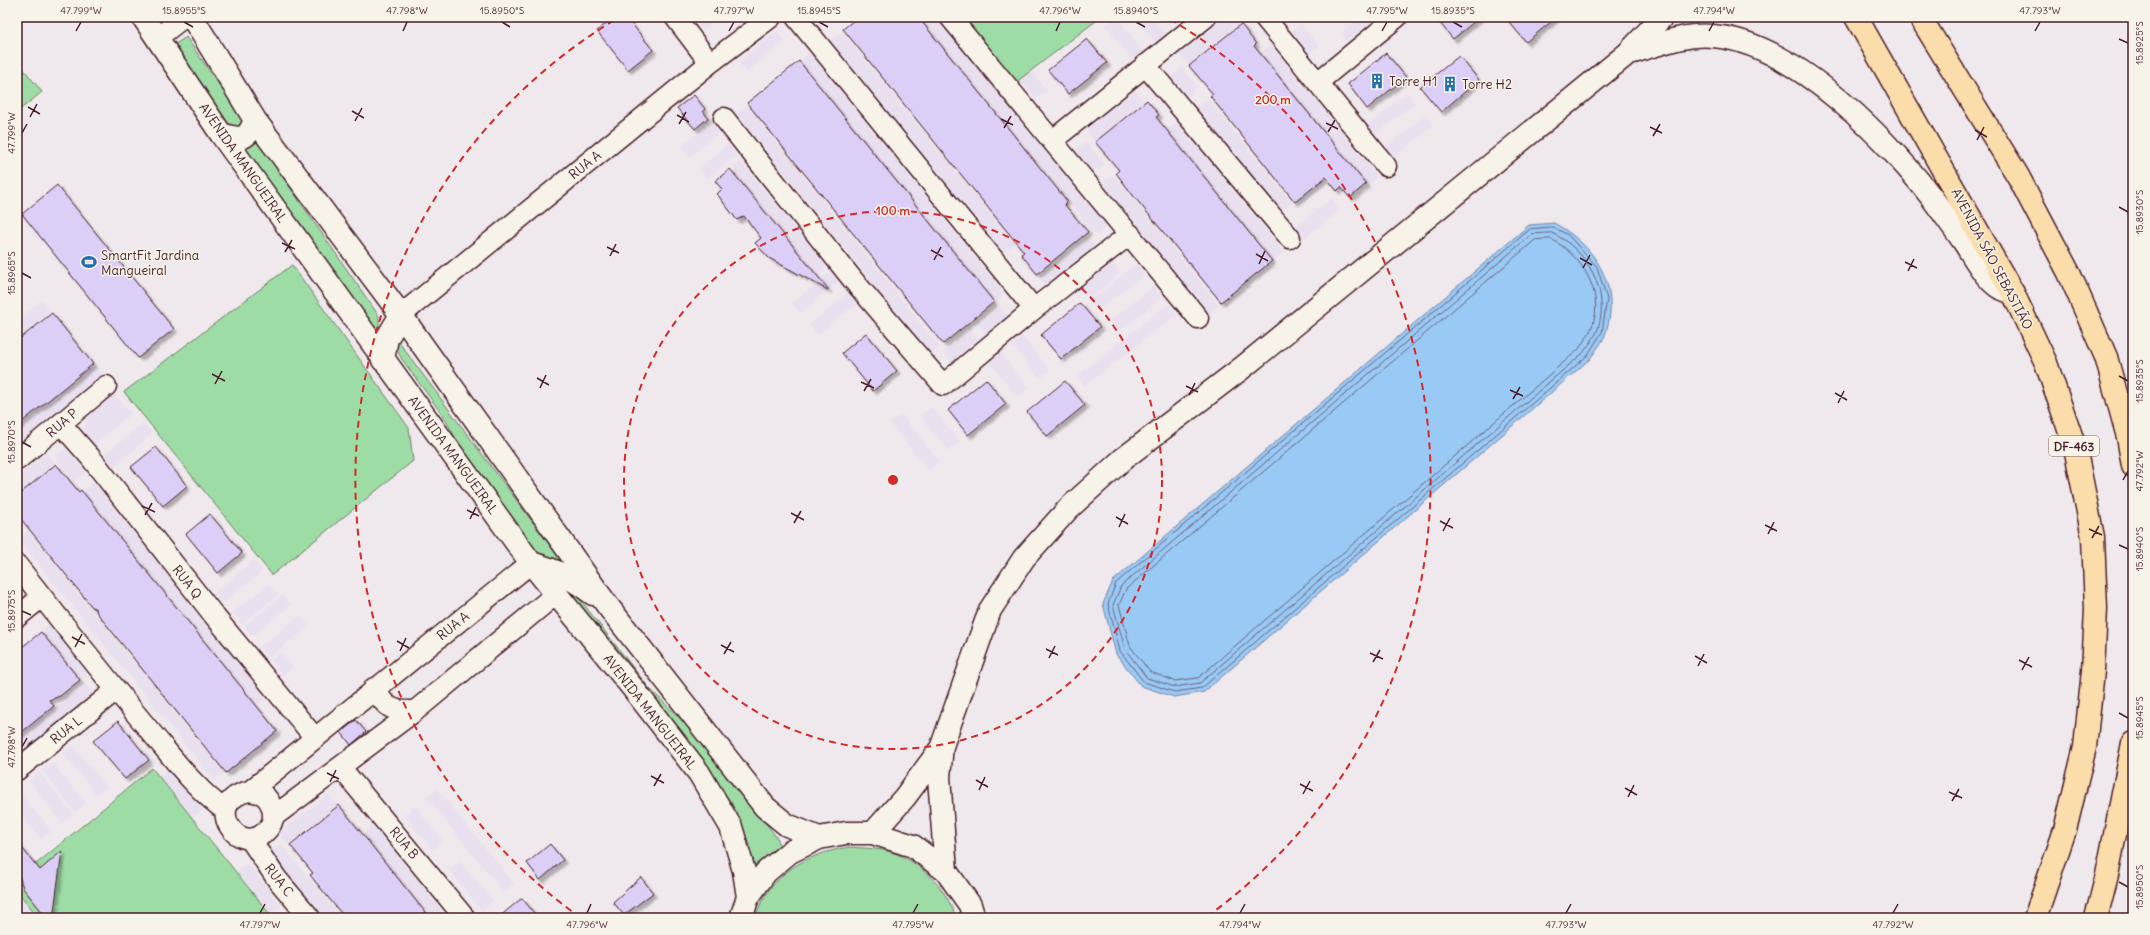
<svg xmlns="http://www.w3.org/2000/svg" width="2150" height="935" font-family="Delius,sans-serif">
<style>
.built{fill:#e9e0ef}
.green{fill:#9ddca5;stroke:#747e68}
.water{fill:#99c9f5;stroke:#7985a4}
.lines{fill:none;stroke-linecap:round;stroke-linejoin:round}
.shore{stroke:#6a637c;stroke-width:1}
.building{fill:#dccff7;stroke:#4a1f2b;filter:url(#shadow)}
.street-casing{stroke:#4a1f2b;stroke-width:23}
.secondary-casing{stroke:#4a1f2b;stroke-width:25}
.primary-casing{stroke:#4a1f2b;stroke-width:25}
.street{stroke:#f7f3e8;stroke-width:20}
.secondary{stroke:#f7f3e8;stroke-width:22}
.primary{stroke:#fbddab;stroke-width:22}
.ticks{fill:none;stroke:#4a1f2b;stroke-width:1.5}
.ring{fill:none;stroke:#d62828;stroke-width:2;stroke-dasharray:7 5}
.labels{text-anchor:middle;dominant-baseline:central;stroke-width:3;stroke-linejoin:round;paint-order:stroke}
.shield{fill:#f7f3e8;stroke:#7e5f64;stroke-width:1}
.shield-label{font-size:12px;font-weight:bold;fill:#4a1f2b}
.poi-label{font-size:13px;fill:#4a1f2b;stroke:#f7f3e8;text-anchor:start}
.street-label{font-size:13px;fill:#4a1f2b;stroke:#f7f3e8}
.centre{fill:#d62828;stroke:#f7f3e8;stroke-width:2}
.ring-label{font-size:12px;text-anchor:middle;font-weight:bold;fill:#d62828;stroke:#f7f3e8;stroke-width:3;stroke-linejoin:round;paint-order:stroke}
.neatline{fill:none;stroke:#4a1f2b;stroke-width:1.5}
.ticks-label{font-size:10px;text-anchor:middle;fill:#4a1f2b}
</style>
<defs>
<filter id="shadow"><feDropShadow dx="3.5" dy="3.5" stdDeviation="1" flood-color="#0004"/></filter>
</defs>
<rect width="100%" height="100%" fill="#efe8ec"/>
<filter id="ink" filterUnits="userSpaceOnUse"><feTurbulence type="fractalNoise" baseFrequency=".025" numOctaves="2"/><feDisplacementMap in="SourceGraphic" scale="8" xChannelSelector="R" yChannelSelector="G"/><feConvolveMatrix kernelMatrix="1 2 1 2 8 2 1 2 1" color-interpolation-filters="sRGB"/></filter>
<g filter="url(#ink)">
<path class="built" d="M692,17H706L711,24L703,31Z
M917,17H936L1107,226L1096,235Z
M1116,17L1143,51L1132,60L1105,25Z
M1134,17H1152L1165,33L1155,42Z
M1225,17H1232L1238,25L1189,65L1179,54Z
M1360,17H1377L1347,41L1341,33Z
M1301,24L1319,46L1309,54L1291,31Z
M777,31L786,41L747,72L738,62Z
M842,32L1015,244L1003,253L831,41Z
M1003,38L1047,90L1036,99L992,47Z
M1271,45L1378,177L1366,186L1260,54Z
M810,53L1005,294L995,303L799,61Z
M1182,68L1198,87L1188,96L1171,77Z
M1135,90L1144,102L1095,142L1085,129Z
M1407,93L1415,103L1375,135L1367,125Z
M1207,98L1292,203L1281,212L1196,107Z
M747,106L940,347L930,355L736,114Z
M1425,116L1433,126L1393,158L1385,148Z
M1177,122L1284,252L1273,261L1166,132Z
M711,123L719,133L689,157L681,147Z
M1086,141L1105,164L1094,173L1075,150Z
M728,144L737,155L707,179L699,169Z
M741,161L827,266L816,275L731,170Z
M1113,175L1219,305L1208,314L1102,183Z
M1331,199L1340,210L1303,239L1294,228Z
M1090,239L1096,246L1046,286L1040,279Z
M1112,262L1121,273L1090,298L1081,288Z
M1136,264L1144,274L1099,310L1091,300Z
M832,271L840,281L800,313L792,303Z
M1153,286L1162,297L1118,333L1109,322Z
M849,292L858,303L818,335L809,325Z
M42,300L52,312L17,340V320Z
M1168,304L1176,314L1085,386L1077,376Z
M1000,306L1008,316L986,334L978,324Z
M971,330L979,340L951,362L943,352Z
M1022,336L1050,370L1040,379L1011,345Z
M1000,353L1029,388L1018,397L989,362Z
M95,365L102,375L17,444V428Z
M113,393L131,414L95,444L86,434L84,430L86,421L85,419L87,414Z
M931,407L960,442L949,451L920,416Z
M901,414L939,461L929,470L890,423Z
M143,423L152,434L114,467L104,455Z
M66,449L86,472L74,481L55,458Z
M47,453L57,465L17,497V476Z
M94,482L268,696L257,705L83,491Z
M28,532L224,773L214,780L19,540Z
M254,560L263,571L223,603L215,592Z
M269,584L278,595L242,624L233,612Z
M282,595L291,605L252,636L244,626Z
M300,616L309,626L269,658L260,647Z
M52,622L92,671L82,679L41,631Z
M281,652L293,667L282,675L271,660Z
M84,683L94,694L17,756V737Z
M73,745L107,786L96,794L63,753Z
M52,762L86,803L75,812L42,770Z
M170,768L204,809L193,817L159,776Z
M39,772L73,814L62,823L29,781Z
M437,789L514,883L504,893L426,797Z
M17,790L52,831L41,840L17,811Z
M329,794L338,806L288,845L278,833Z
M415,806L443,841L433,850L404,815Z
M373,825L448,918H431L363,834Z
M281,844L342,918H323L270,853Z
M460,861L493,901L482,911L449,870Z
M247,863L282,906L272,914L237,872Z
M23,898L39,918H22L17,912V903Z"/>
<path class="green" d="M961,17H1101L1015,83Z
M186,37L379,316V340L174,45Z
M17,61L42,92L17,112Z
M292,265L409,428L413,461L272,575L124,392Z
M395,337L563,563L543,558L473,470L444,417L401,358L397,349Z
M555,575L567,584L582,602L649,688L693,731L778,839L779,845L753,867L744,830L731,802Z
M152,768L273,918H39L17,891V880Z
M849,847C860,848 872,848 883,850C915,856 947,887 956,918H755C769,874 806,854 849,847Z"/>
<path class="water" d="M1554,223C1595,245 1621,286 1606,332C1604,341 1595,351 1590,359L1204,692L1174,697L1141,686L1116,654L1103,604L1113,581L1529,225Z"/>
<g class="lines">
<path class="shore" d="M1553,227L1568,235L1597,267L1607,299L1602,332L1587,356L1202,688L1175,692L1144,682L1120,651L1108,604L1116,583L1530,229Z
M1552,233C1588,250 1610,291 1598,329C1595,337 1588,346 1583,353L1200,683L1175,687L1147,678L1125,649L1113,605L1121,586L1532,234Z
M1551,239C1582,255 1605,293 1592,327C1589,335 1583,342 1579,349L1198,678L1175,681L1150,672L1130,646L1119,605L1126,589L1535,240Z"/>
</g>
<path class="building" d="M614,17H626L653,50L628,70L597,31Z
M858,17H918L1067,201L1064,204L1088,232L1037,274L1021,254L1024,252L843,29Z
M1435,17H1480L1453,39Z
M1505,17H1557L1526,42Z
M1241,24L1256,44L1254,46L1366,184L1350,198L1341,187L1337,191L1326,177L1295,202L1210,96L1213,94L1189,66Z
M1087,39L1107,63L1068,94L1048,70Z
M1386,53L1406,77L1367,109L1348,84Z
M1459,56L1479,80L1441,112L1420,87Z
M799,61L994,302L943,344L747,103Z
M694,95L705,109L703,111L708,118L695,129L677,108Z
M1147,100L1159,115L1156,117L1272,261L1221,302L1132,194L1116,173L1119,170L1095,142Z
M730,169L828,289V290L769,258L755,243L761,238L744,216L737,220L717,194L722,189L715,181Z
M57,185L174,329L138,358L22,214Z
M1080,303L1100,327L1061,359L1041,335Z
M52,313L93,364L17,426V341Z
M866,333L897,371L873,391L842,353Z
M986,379L1006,404L968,435L948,410Z
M1065,381L1085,405L1047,436L1027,412Z
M156,447L187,486L163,506L131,467Z
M56,464L79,492L81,490L277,731L226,773L97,613L96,609L92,607L17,514V496Z
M210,514L242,553L218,573L186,534Z
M41,632L80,680L60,696L49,700L54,706L17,736V651Z
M356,720L366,732L351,745L341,732Z
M118,721L149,760L125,779L93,741Z
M339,805L425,912L418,918H345L310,875L313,873L290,845Z
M17,842L40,870L62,851L53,918H47L23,888L17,868Z
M550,844L563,860L540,880L527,863Z
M641,877L653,893L624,915L613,902Z
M522,898L538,918H498Z"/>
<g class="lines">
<g class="street-casing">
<path id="street" d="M675,17L710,63
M796,17L1034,309
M950,17L1198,318
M1264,17L1386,166
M157,38L184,17
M1145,65L1290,238
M1318,82L1397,17
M724,118L853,280L943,385L1034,309L1130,234
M1053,140L1206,17
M401,315L710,63L771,17
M61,424L91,458L216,618L315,738
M17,460L106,386
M17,565C61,621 105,677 150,731C173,758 196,790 226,811
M17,617L42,597
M374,688C385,708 393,712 415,711
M341,768L465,918
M17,770L116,690
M250,791C254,792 259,793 262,794C273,801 277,819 268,829C240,862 199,801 250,791L531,563
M273,817L415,711L556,594
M250,839L277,879L310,918"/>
</g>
<g class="secondary-casing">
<path id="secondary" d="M143,17L221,134L531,563L632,687L699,773L731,827L744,871L748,897
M192,17L255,120L401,315L607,605L765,807L787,825L819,838
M1627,54C1655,46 1683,33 1713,36C1795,42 1895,146 1941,210C1949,221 1957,232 1964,242C1974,257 1983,275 1997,286C2001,289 2008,291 2013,293
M221,134C241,140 247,141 255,120
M383,360L387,338L401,315
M531,563C557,570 572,578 593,594
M873,833L905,797L942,747
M946,871L939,777L942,746L990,610L1024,558L1069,508L1123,459L1242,368L1627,54L1662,17
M741,918L748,897L766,872L790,852L819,838L846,833H873L913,846L946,871L970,905L974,918"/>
</g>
<g class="primary-casing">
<path id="primary" d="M1856,17L2013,293L2046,363L2075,447L2093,537L2096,609L2093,671L2085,747L2065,830L2035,918
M1920,17L2018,176L2069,273L2106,357L2128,437L2133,466
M2096,918L2107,875L2133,743"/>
</g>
<use href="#street" class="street"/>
<use href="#secondary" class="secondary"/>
<use href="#primary" class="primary"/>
</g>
</g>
<path class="ticks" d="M184,22L193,27M502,22L510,27M819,22L828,27M1136,22L1145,27M1453,22L1462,27M76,31L81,22M403,31L407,22M729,31L734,22M1056,31L1060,22M1382,31L1387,22M1709,31L1714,22M2035,31L2040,22M2119,39L2128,43M28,107L40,114M352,111L364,118M677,115L689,122M30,117L37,104M1001,119L1013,125M355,121L362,108M1326,123L1338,129M679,124L686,112M1650,127L1662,133M1004,128L1011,116M1975,130L1987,137M1328,132L1335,120M22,133L27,124M1653,136L1660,124M1977,140L1984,127M2119,207L2128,212M282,243L295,249M607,247L619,253M931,250L943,257M285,252L292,240M1256,254L1268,261M610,256L616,244M1580,258L1592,265M934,260L941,247M1905,262L1917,268M1259,264L1265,251M1583,268L1590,255M1908,271L1914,259M22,273L31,278M212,374L225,381M2119,376L2128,381M537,378L549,385M861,382L874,388M215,384L222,371M1186,386L1198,392M540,388L546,375M1510,390L1523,396M864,391L871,379M1835,393L1847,400M1189,395L1195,383M1513,399L1520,387M1838,403L1844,391M22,442L31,447M2123,480L2128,471M142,506L155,512M467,510L479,516M791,513L804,520M145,515L152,503M1116,517L1128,524M470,519L476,507M1440,521L1453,528M794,523L801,511M1765,525L1777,531M1119,527L1125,514M2089,529L2102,535M1443,531L1450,518M1768,534L1774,522M2092,538L2099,526M2119,545L2128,549M22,611L31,615M72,637L85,644M397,641L409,648M721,645L734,652M75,647L82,634M1046,649L1058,655M400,651L406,638M1370,653L1383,659M724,654L731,642M1695,656L1707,663M1049,658L1055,646M2019,660L2032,667M1373,662L1380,650M1698,666L1704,654M2022,670L2029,657M2119,713L2128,718M22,747L27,738M327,773L339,779M651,776L664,783M976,780L988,787M330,782L336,770M1300,784L1313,791M654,786L661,774M1625,788L1637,795M979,790L985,777M1949,792L1962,798M1303,794L1310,781M1628,797L1634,785M1952,801L1959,789M2119,882L2128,887M260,913L265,904M587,913L591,904M913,913L918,904M1240,913L1245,904M1566,913L1571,904M1893,913L1898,904"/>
<g class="ring">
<circle cx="893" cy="480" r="269"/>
<path d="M581 918A538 538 0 0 1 616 19M1170 19A538 538 0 0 1 1205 918"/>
</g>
<defs>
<g id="building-bare" transform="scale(1.2)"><path d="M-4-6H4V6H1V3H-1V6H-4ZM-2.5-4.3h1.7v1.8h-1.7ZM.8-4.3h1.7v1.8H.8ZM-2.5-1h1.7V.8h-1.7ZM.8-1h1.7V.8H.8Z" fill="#1f6fb2" stroke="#f7f3e8" stroke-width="2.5" paint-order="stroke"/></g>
<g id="stadium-bare" transform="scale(1.2)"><path d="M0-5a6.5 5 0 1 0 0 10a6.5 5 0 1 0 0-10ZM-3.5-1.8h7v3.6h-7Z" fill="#1f6fb2" stroke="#f7f3e8" stroke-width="2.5" paint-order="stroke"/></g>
</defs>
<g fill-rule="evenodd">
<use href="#building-bare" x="1377" y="81"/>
<use href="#building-bare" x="1450" y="84"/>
<use href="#stadium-bare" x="89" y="262"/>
</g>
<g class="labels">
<rect class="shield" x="2049" y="436" width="50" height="20" rx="3"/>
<g class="shield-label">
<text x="2074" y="446">DF-463</text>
</g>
<g class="poi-label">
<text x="1389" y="81">Torre H1</text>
<text x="1462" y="84">Torre H2</text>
<text x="101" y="255">SmartFit Jardina<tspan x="101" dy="15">Mangueiral</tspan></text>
</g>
<g class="street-label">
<text transform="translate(243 163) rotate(55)">AVENIDA MANGUEIRAL</text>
<text transform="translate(585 165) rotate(-39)">RUA A</text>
<text transform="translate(1992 259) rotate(62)">AVENIDA SÃO SEBASTIÃO</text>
<text transform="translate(62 423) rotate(-40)">RUA P</text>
<text transform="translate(453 455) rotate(54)">AVENIDA MANGUEIRAL</text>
<text transform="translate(187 582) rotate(52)">RUA Q</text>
<text transform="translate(453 626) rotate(-39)">RUA A</text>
<text transform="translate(650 712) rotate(52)">AVENIDA MANGUEIRAL</text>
<text transform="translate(66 730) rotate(-39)">RUA L</text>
<text transform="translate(404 843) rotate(50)">RUA B</text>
<text transform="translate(279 880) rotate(52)">RUA C</text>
</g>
</g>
<circle cx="893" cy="480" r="6" class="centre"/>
<g class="ring-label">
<text x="1273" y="104">200 m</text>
<text x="893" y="215">100 m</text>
</g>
<rect width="2150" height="935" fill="none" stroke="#f7f3e8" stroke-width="44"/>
<rect x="22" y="22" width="2106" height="891" class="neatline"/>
<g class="ticks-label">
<text x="81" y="14">47.799°W</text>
<text x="184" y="14">15.8955°S</text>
<text x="407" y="14">47.798°W</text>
<text x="502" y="14">15.8950°S</text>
<text x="734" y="14">47.797°W</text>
<text x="819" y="14">15.8945°S</text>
<text x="1060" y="14">47.796°W</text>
<text x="1136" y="14">15.8940°S</text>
<text x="1387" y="14">47.795°W</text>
<text x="1453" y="14">15.8935°S</text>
<text x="1714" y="14">47.794°W</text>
<text x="2040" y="14">47.793°W</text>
<text transform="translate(2139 43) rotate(-90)" y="4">15.8925°S</text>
<text transform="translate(11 133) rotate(-90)" y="4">47.799°W</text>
<text transform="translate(2139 212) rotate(-90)" y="4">15.8930°S</text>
<text transform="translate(11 273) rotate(-90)" y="4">15.8965°S</text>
<text transform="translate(2139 381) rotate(-90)" y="4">15.8935°S</text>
<text transform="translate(11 442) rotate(-90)" y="4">15.8970°S</text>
<text transform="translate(2139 471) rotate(-90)" y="4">47.792°W</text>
<text transform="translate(2139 549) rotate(-90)" y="4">15.8940°S</text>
<text transform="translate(11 611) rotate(-90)" y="4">15.8975°S</text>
<text transform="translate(2139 718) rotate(-90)" y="4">15.8945°S</text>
<text transform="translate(11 747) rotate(-90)" y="4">47.798°W</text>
<text transform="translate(2139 887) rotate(-90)" y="4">15.8950°S</text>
<text x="260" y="928">47.797°W</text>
<text x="587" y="928">47.796°W</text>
<text x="913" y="928">47.795°W</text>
<text x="1240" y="928">47.794°W</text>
<text x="1566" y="928">47.793°W</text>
<text x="1893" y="928">47.792°W</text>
</g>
</svg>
